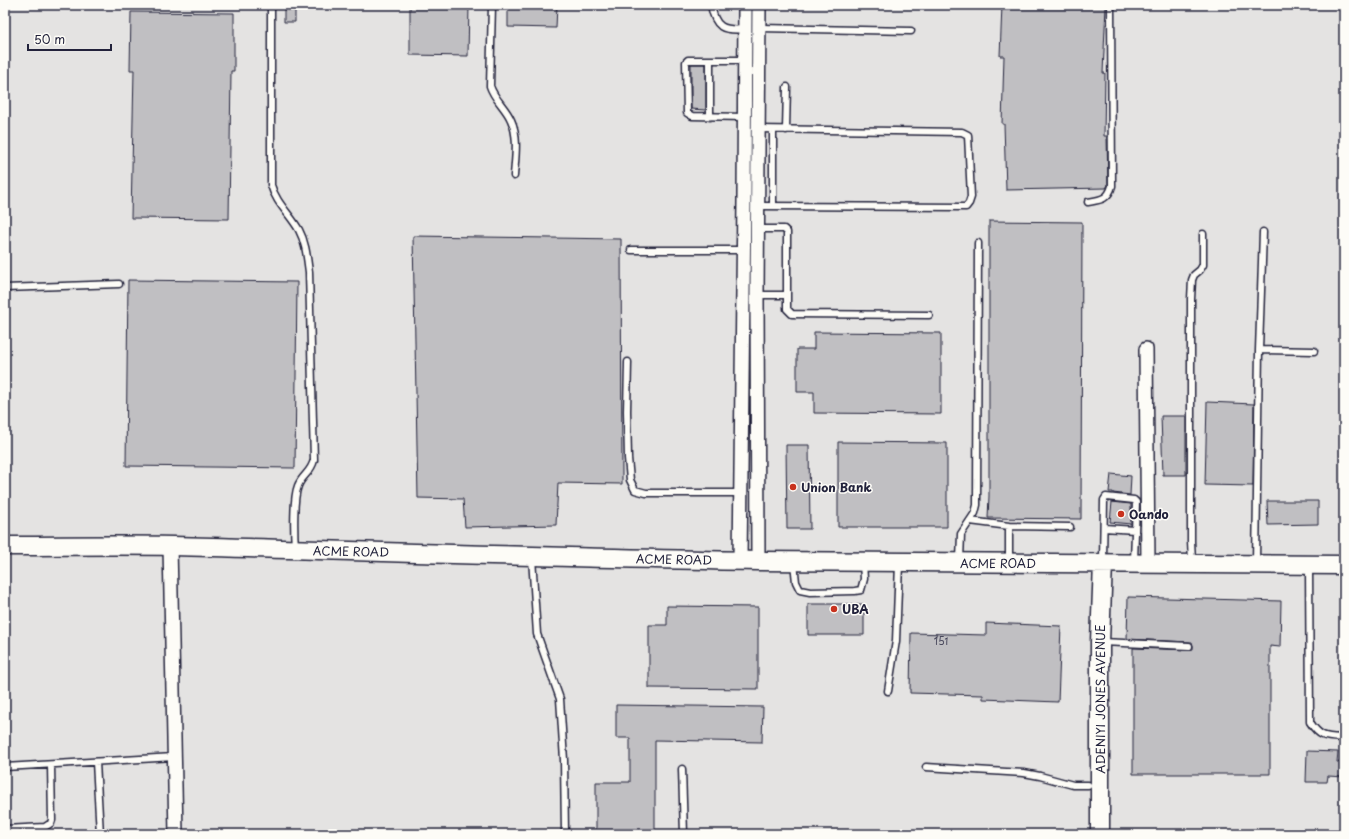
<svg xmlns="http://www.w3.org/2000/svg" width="1349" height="839" font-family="'Playpen Sans',sans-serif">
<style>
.built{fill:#e4e3e2}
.building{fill:#c0bfc2;stroke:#22223b}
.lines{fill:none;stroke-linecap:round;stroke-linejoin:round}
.lane-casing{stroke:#22223b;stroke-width:9}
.street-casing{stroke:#22223b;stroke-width:16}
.secondary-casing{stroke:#22223b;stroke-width:21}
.lane{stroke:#fdfcf7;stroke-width:6}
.street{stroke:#fdfcf7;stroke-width:13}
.secondary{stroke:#fdfcf7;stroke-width:18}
.poi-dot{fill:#c8321e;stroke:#fdfcf7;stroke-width:1.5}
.labels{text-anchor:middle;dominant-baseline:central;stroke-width:3;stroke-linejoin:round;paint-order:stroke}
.number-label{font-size:10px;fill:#4a495d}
.poi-label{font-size:12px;font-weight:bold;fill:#22223b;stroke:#fdfcf7;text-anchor:start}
.street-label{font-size:12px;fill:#22223b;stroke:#fdfcf7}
</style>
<rect width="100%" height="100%" fill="#f4f3ef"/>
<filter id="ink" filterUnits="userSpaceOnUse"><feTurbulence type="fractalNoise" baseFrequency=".025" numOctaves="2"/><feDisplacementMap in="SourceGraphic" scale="8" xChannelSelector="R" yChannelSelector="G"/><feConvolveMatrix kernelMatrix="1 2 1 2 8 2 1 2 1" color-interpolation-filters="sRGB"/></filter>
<g filter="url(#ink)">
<path class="built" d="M5,5H1344V834H5Z"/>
<path class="building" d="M284,5H295V22H284Z
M410,5H469L468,56L410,55Z
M508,5H557L556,28L508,27Z
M1002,5H1106L1103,73H1105L1104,136H1107L1108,185L1106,188L1006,190L1004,124H1002L1004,56H1000Z
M131,12L234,13V71H231L229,219L131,218L134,70H130Z
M691,64H706V110L691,109Z
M989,221L1082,222L1081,519L988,518L989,496Z
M413,236L621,239L622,484L558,483L556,525L465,527L463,499L418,498Z
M128,280L297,282L295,468L126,466Z
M814,332L941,333V414L814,413V392H797V349H814Z
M1207,402L1254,404L1253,486L1205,485Z
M1161,416H1186V475H1163Z
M838,442L947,443V527H838Z
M786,445H809L810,529H787Z
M1111,474L1131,476L1130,495L1113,493V492H1109Z
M1267,501H1318V524L1268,525Z
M1112,502L1131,504V524L1110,522Z
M1128,597L1281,601L1280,647L1270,646V774H1133V648L1189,650L1193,649V646L1192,642H1189L1127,639Z
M808,604H864V635H808Z
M667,606L758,607V689L649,688V625H667Z
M986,623L1061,626L1058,702L983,699V695L910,693L911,633L986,635Z
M616,705L763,707L762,742L655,740V834H596V782H630V738H616Z
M1307,751L1338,752L1337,762L1344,763V777L1328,776L1327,782H1306Z"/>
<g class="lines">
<g class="lane-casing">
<path id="lane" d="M271,5V185C276,203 290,214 299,230C306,243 307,258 309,272L314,460C311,473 302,475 298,486C293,498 294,534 295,548
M492,5L490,86C494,99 506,108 511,120C519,137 515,159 514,176
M711,5C715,28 723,31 745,29
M760,28L911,31
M745,60H688L686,62L687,113L692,116L745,117
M710,117V60
M758,129L962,132L968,135L971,197L969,203L966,207L758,206
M773,130V206
M786,130L787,87
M1088,202C1100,200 1108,200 1112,186L1111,5
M758,229H784L787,232V309L792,314L929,315
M631,250H743
M5,288L119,284
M757,295H787
M1259,350L1314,351
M628,362L627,411L628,458L630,480L635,490L646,493H741
M970,521L1009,526L1070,527
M1104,528L1135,530
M532,558L537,634L560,699L564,760L565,834
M960,560L961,534L975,513L977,505L978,243
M1009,561V526
M1103,561L1104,500L1106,497L1134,500L1136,502L1134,562
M1192,561L1191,541V299L1192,280L1194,275L1200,270L1203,265V234
M794,563L796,582L800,590L810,592L855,591L861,590L864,579L863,563
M1256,563L1259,350L1263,232
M1309,566L1310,722C1320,738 1326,737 1344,738
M1102,642L1189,646
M888,691L896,641L899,564
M96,762L100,834
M5,767L174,757
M926,767L1024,773L1040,776L1073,785H1088
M682,769L684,834
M5,829L45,827L51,823L52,820L51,765"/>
</g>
<g class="street-casing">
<path id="street" d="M1146,349L1148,563
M170,546L176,834
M740,561L744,200L745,5
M758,561L757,295L759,5"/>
</g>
<g class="secondary-casing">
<path id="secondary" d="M5,546C61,546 117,545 173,546C368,551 563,558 759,561C954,564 1149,562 1344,565
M1100,834V642L1103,563"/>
</g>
<use href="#lane" class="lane"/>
<use href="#street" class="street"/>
<use href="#secondary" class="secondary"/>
</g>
</g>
<g class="poi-dot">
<circle cx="793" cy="487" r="4"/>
<circle cx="1121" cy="514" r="4"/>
<circle cx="834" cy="609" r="4"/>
</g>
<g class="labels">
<g class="number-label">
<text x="941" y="640">151</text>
</g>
<g class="poi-label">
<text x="801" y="487">Union Bank</text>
<text x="1129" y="514">Oando</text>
<text x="842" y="609">UBA</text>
</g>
<g class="street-label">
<text transform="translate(351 551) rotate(1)">ACME ROAD</text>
<text transform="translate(674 559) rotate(1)">ACME ROAD</text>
<text x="998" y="563">ACME ROAD</text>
<text transform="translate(1100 699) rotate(-90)">ADENIYI JONES AVENUE</text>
</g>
</g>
<rect width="1349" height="839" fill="none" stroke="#fdfcf7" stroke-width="20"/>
<rect x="10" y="10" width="1329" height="819" fill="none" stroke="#22223b" stroke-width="1.5" filter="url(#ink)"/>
<path d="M28 44v6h83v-6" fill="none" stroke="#22223b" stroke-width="2"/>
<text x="34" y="44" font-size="12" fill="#22223b" stroke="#fdfcf7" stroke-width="3" paint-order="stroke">50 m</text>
</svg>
